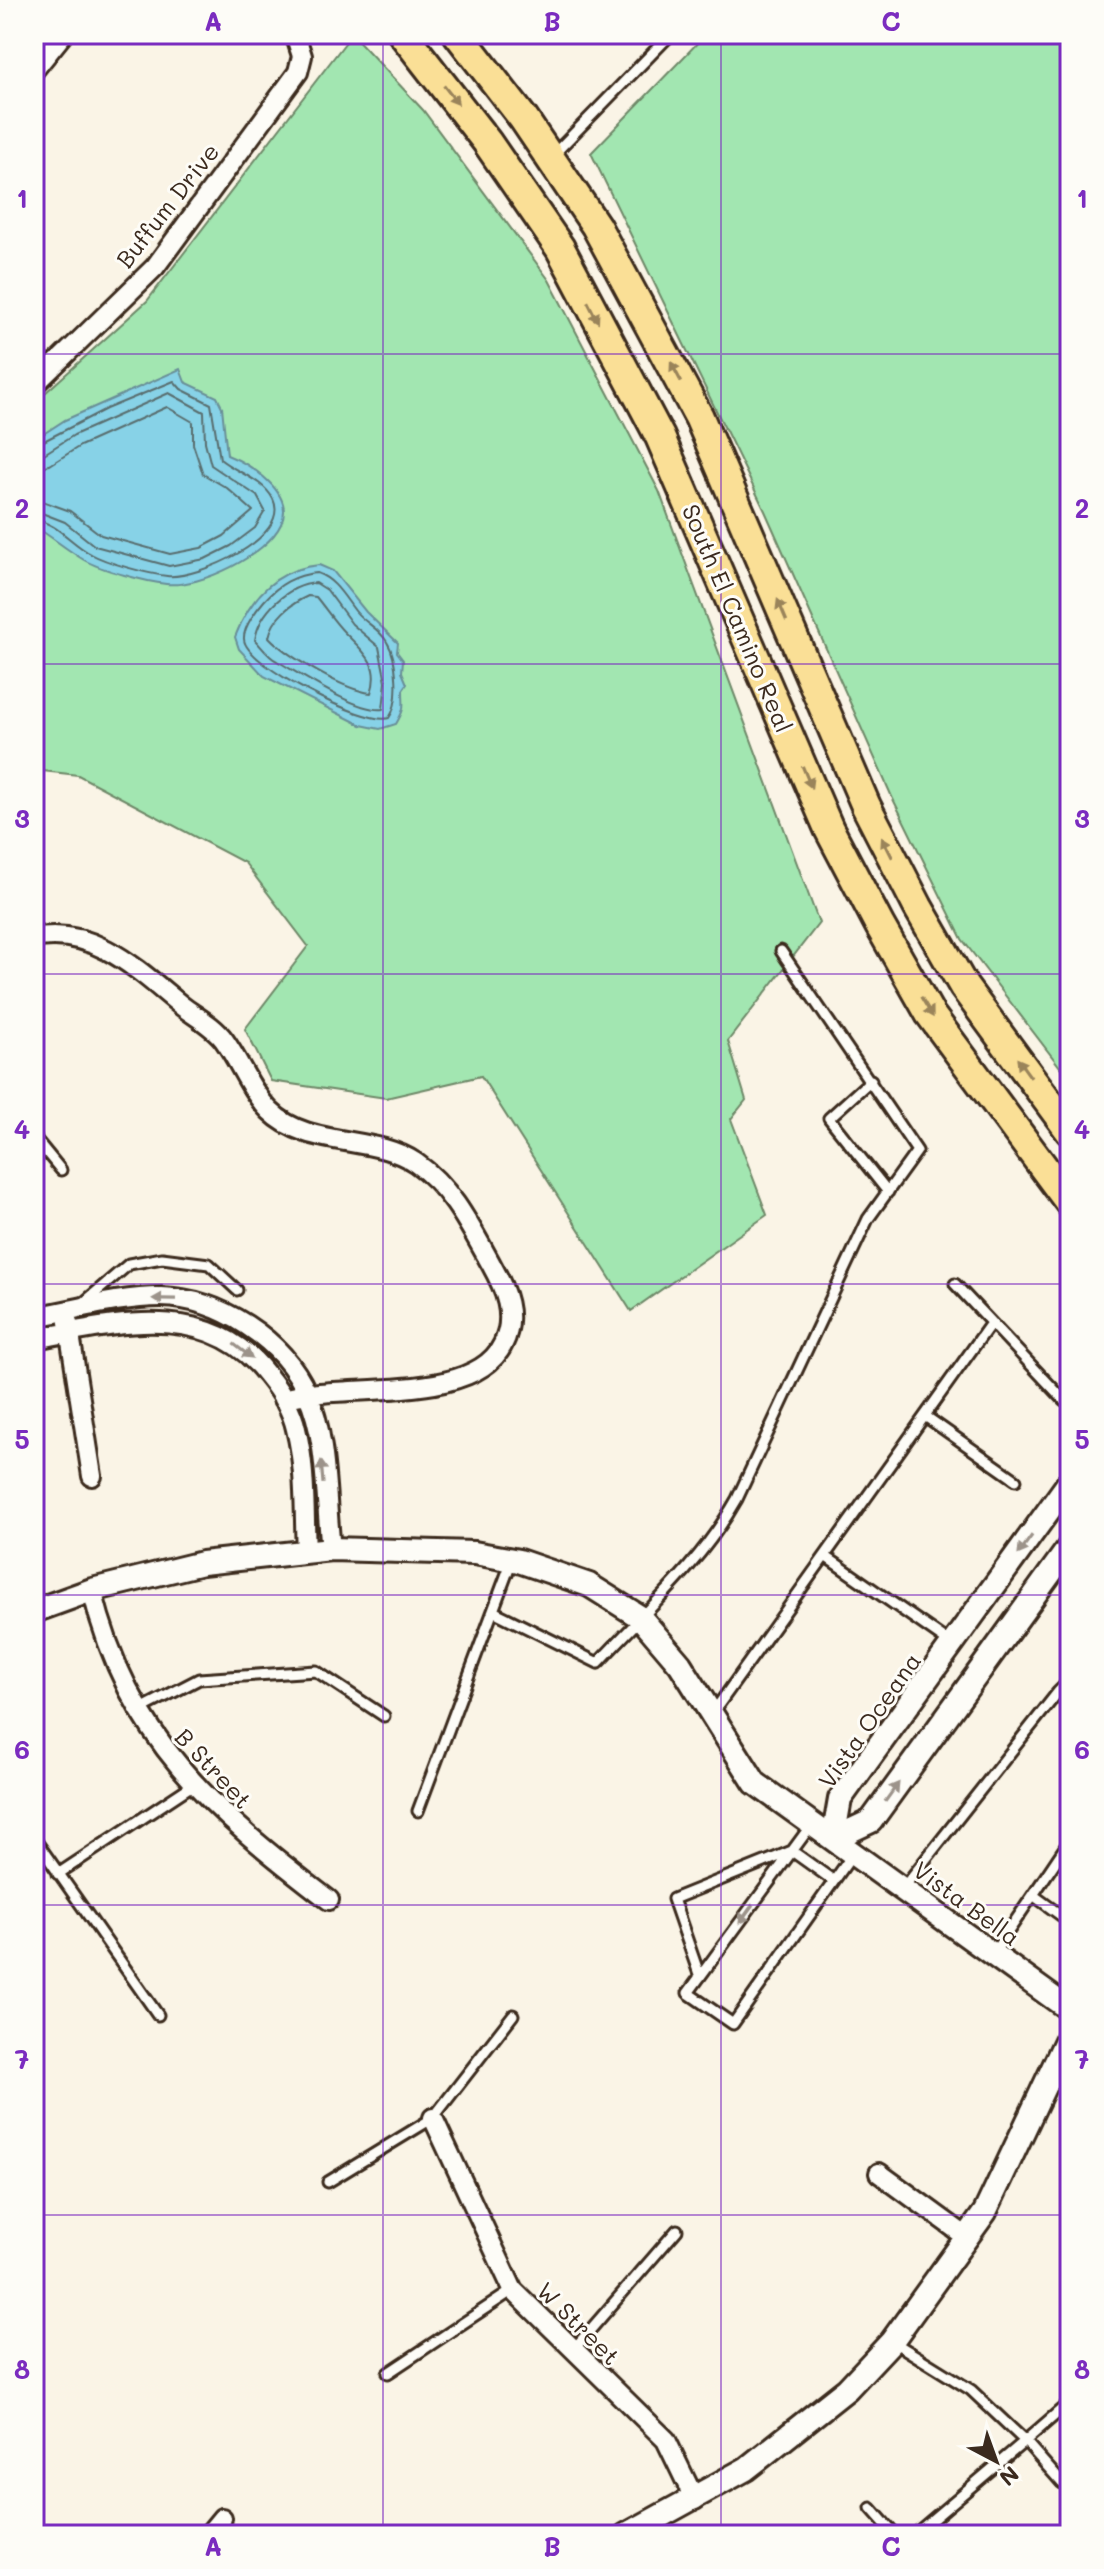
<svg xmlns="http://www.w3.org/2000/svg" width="1104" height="2569" font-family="Mali,sans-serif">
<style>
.green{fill:#a2e6b1;stroke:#6e8868;stroke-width:2}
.water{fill:#87d2e7;stroke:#698f97;stroke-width:2}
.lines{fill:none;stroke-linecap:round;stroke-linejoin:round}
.shore{stroke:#596d6e;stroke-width:2}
.service-casing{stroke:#3b2a1e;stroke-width:15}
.minor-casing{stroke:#3b2a1e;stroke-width:24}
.tertiary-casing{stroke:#3b2a1e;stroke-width:28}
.primary-casing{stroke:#3b2a1e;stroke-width:34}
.service{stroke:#fdfcf7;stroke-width:9}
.minor{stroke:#fdfcf7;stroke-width:18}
.tertiary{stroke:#fdfcf7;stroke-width:22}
.primary{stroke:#fadf96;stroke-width:28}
.oneway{fill:#9a845a}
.oneway2{fill:#9c938a}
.grid{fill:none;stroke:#7b2cbf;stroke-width:2;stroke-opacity:0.55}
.labels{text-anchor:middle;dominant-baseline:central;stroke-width:6;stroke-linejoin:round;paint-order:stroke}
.street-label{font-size:24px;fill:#3b2a1e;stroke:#fdfcf7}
.neatline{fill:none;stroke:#7b2cbf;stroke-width:3}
.grid-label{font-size:26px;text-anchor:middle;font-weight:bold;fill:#7b2cbf}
</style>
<rect width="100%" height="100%" fill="#faf4e6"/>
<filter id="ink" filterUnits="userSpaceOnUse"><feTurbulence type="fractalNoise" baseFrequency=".0125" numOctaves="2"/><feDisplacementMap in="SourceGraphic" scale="16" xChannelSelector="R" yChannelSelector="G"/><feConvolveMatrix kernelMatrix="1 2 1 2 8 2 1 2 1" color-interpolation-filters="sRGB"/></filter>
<g filter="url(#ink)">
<path class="green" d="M352,34L423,110L549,280L659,491L819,923L728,1041L746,1100L731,1119L767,1215L631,1311L481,1076L386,1098L271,1081L245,1029L308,946L245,863L78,775L34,770V403L147,301Z
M706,34H1070V1080L962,939L892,797L765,511L591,153Z"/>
<path class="water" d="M180,369L185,382L217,397L222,407L227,455C250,464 296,493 281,524C267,555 200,588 166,584C147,582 101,570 84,560C67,550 52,537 34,526V440L65,420Z
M319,565L333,571L366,612L398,643L397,652L403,660L402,672L407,684L403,690C403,707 406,707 396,724L380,729L361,725L264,676L239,649L235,637C250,598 275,569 319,565Z"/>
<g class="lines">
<path class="shore" d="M34,446L106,409L174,381L181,389L211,404L220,459C235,472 263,479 273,499C292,538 197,579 167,576C148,574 107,563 91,554C71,544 57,522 34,520
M34,456L44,454L74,435L169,393L204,412L205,442L211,465L257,496L265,511L255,528L231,546L205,559L169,566L95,546L65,522L34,510
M34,468L50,465L80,446L167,407L193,422V444L203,474L227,488L253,511L224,536L201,548L170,554L101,535L70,511L34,498
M317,573C336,580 344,597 356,612C365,623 380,629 387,642C397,658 401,702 389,718C366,726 245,665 244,639C243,627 257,609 264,601C279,584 295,575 317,573Z
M316,583L327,590L352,624L379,647L386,682L383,709C358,713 300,674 277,661C268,657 261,646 255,640C259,612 288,585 316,583Z
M308,596L316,597C326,609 334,622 345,633C363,651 381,664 371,693C344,690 288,657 269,637C273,618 290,604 308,596Z"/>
<g class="service-casing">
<path id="service" d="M553,155L671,34
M871,1080L829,1118L888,1192
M34,1137L61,1170
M955,1284L1064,1400
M81,1305L129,1264L162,1258L209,1264L237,1290
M925,1416L1016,1480
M825,1556L950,1643
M493,1611L598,1663C647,1610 701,1563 737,1499L868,1219L917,1151L781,951
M1058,1692L1070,1680
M141,1709L199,1679L316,1671L384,1716
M712,1714L991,1323
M418,1811L512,1560
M812,1824L688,1993L733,2024L853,1854
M34,1838L158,2015
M1070,1840L1033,1895L1070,1922
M792,1851L834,1881
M58,1874L194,1784
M903,1888L1058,1692L1070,1701
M993,1954L1033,1895
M700,1977L673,1899L792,1851
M328,2182L433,2118L513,2015
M892,2341L971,2390L1025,2441L914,2535
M572,2351L677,2230
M388,2373L513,2290
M1062,2483L1025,2441L1070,2402
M871,2508L895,2535"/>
</g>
<g class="minor-casing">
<path id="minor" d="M34,70L63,34
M34,385L155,267L298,72L302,56L295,34
M34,938C95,926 139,971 182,1006C195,1016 214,1026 224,1040C240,1062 251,1092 270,1111C308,1149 374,1134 416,1163C452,1188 471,1228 491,1264C505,1289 517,1316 503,1344C474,1405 340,1382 283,1399
M34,1317C75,1310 119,1297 161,1297C219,1298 283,1339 307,1393C328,1439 325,1499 331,1549
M68,1322L92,1476
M34,1339C116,1324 209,1299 267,1375C280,1391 292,1410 296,1429C306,1468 304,1512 306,1552
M92,1590C128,1739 213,1811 329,1900
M433,2118L513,2290L666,2440L695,2500
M879,2173L968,2238
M208,2535L222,2518"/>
</g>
<g class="tertiary-casing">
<path id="tertiary" d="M34,1611L92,1590L202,1563L331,1549L474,1553L519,1561L589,1585L640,1617L680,1664L755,1783L1070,2010
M833,1839L840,1799L1070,1481
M833,1839L871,1821L1070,1546
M626,2535L746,2469L847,2389L892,2341L985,2212L1070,2032"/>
</g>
<g class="primary-casing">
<path id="primary" d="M403,34L487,142L560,248L660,437L829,829L880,926L930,1014L1070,1203
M458,34L523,118L596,226L699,417L866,806L918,907L964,987L1070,1131"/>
</g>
<use href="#service" class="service"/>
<use href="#minor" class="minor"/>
<use href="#tertiary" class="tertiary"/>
<use href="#primary" class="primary"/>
</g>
<defs><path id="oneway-solid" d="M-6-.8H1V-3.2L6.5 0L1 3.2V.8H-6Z" transform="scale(2)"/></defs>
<g class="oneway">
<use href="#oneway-solid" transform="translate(451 95) rotate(52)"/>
<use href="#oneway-solid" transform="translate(593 312) rotate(63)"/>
<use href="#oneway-solid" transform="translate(676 372) rotate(-118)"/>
<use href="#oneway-solid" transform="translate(782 610) rotate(-113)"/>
<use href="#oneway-solid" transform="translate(807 777) rotate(67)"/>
<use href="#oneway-solid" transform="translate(887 847) rotate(-117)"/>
<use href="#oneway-solid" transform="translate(927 1007) rotate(59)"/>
<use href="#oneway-solid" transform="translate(1024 1068) rotate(-126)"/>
</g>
<g class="oneway2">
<use href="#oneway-solid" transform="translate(164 1299) rotate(-179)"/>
<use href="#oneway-solid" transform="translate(243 1351) rotate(37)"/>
<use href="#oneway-solid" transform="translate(322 1472) rotate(-95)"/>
<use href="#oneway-solid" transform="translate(1025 1545) rotate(126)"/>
<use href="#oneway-solid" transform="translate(892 1792) rotate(-54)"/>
<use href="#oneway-solid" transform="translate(746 1914) rotate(126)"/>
</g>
</g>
<path class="grid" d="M383,34V2535M721,34V2535M34,354H1070M34,664H1070M34,974H1070M34,1284H1070M34,1595H1070M34,1905H1070M34,2215H1070"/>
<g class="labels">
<g class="street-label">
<text transform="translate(167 205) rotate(-52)">Buffum Drive</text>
<text transform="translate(738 618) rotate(67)">South El Camino Real</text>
<text transform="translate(869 1720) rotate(-55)">Vista Oceana</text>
<text transform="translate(214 1768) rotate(47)">B Street</text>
<text transform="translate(967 1903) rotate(36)">Vista Bella</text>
<text transform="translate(579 2323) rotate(45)">W Street</text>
</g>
</g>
<rect width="1104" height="2569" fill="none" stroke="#fdfcf7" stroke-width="88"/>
<g transform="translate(996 2461) rotate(139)" stroke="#fdfcf7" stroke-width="6" paint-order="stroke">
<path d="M0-6L14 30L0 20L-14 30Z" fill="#3b2a1e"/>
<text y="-12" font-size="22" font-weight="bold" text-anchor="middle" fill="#3b2a1e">N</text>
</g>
<rect x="44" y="44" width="1016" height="2481" class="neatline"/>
<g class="grid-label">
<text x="213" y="31">A</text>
<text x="552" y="31">B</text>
<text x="891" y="31">C</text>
<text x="22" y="208">1</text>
<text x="1082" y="208">1</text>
<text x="22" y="518">2</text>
<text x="1082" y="518">2</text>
<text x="22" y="828">3</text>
<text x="1082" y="828">3</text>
<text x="22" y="1139">4</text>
<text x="1082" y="1139">4</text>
<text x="22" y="1449">5</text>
<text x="1082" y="1449">5</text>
<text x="22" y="1759">6</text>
<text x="1082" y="1759">6</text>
<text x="22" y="2069">7</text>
<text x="1082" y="2069">7</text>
<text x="22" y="2379">8</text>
<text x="1082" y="2379">8</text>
<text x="213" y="2556">A</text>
<text x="552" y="2556">B</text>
<text x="891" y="2556">C</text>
</g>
</svg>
